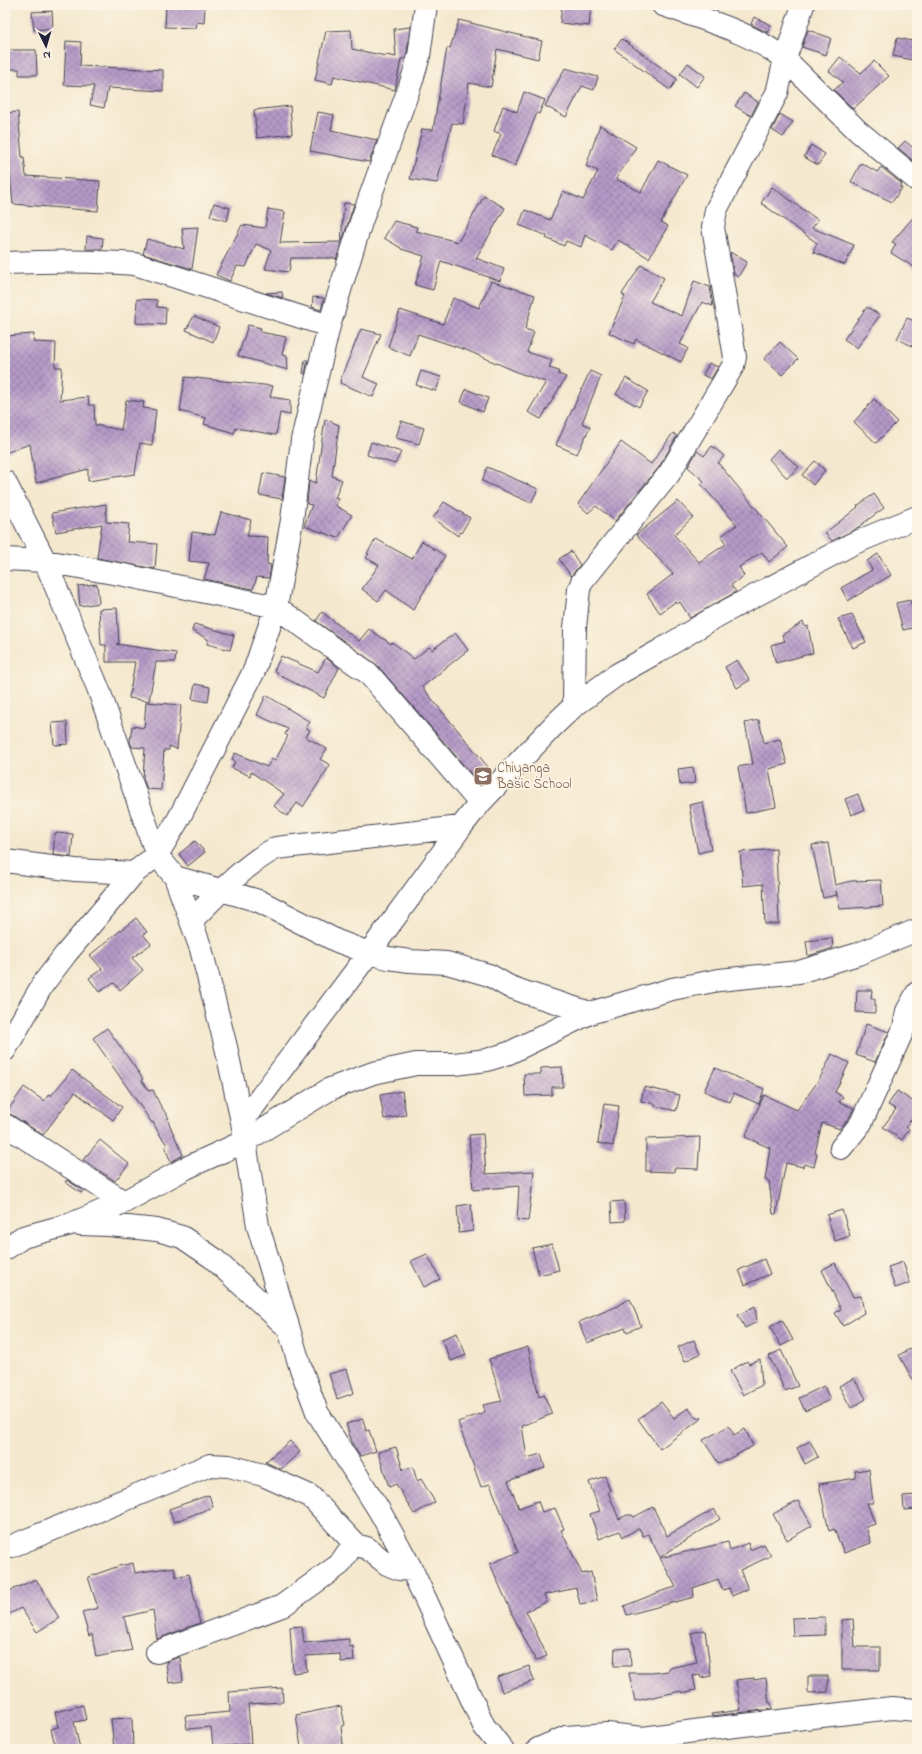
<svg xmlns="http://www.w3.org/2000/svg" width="922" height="1754" font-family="'Indie Flower',sans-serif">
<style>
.building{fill:url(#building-cross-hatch)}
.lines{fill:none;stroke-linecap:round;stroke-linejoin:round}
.minor-casing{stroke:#424051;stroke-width:24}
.minor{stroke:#fff;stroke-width:22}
.labels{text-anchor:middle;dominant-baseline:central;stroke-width:3.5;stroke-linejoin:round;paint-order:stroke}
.education-label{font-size:14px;fill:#785e54;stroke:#fcf5e5;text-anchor:start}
</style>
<defs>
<pattern id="building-cross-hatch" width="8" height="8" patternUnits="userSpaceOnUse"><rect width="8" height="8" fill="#b59ac7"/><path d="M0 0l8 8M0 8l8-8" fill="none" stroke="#937da3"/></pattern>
</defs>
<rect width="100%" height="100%" fill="#fcf5e5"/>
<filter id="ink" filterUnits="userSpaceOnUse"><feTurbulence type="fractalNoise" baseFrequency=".025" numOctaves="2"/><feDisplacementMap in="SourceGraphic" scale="8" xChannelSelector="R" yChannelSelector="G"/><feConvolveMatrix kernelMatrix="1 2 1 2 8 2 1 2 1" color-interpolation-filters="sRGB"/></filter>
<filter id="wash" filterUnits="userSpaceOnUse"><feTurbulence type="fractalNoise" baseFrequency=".012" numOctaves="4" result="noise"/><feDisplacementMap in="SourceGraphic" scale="16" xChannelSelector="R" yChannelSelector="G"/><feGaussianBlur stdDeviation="0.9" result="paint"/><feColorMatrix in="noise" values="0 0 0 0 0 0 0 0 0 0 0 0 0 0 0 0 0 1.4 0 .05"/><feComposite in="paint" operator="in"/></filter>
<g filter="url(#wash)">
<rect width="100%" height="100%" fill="#f4e8ce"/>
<g id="blocks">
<path class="building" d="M166,5H205L204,23L197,22L196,28L165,27Z
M562,5L591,6L589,26L560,23Z
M52,11L53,28L34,30L32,12Z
M754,17L771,25L768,33L751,24Z
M459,20L542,41L538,59L497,49L491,87L469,83L463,124L452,123L437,183L410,179L422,129L433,130L447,48H450Z
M410,27L407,53L405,59H401L395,90L334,76L332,84L315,80L326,31L351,30L352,49L386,56V55L396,57L394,29Z
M808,30L831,38L826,55L802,47Z
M897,38L917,42V61L893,56Z
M622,39L677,79L670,90L614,49Z
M66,41L81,42L80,66L163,70V91L108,88L104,108L90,105L94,86L64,85Z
M5,50H36L37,75H19V69H5Z
M840,57L861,73L874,61L889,76L853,109L834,90L843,82L829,71Z
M688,63L705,76L697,87L680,74Z
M565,68L598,77L594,90L582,86L566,117L545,106Z
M524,92L545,100L539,114L537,113L515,166L492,155L501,134L494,131L503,106L517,112Z
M744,93L758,102L751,116L735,106Z
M290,106L292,134L257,138L254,110Z
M18,112L22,157H24L26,176L100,181L98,211L13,204L8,155H5V113Z
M318,112L334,115L331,130L377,140L369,162L310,151Z
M780,114L793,122L783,137L772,130Z
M600,125L636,147L616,179L641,192L658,160L687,175L661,222L668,226L649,258L618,240L612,250L585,235L581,247L566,241L564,246L546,238L547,236L519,225L525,210L550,220L563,191L583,200L598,171L586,166Z
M905,141L917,151V164L898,148Z
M811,145L825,154L818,165L804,157Z
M861,163L877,172L881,167L902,184L899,187L902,188L892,202L851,182Z
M772,187L818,220L812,228L854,245L845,265L813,252L817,243L761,203Z
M484,196L505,208L476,258L504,269L500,281L441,261L433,290L415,285L424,256L401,249V248L384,238L394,221L417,227L416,231L458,242Z
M214,203L230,208L227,221L210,216Z
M344,203L354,204L336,260L337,258H291L289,272L265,269L271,250L256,244L246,267L237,266L230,281L216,275L242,225L265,228L268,209L285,212L280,243L341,242Z
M917,213V269L891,253L896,244L892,242Z
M198,227L192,269L143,254L147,239L184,249L182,228Z
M87,236L103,238L102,249H86Z
M730,252L747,262L738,277L734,274Z
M641,265L664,278L650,302L682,316L694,281L710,287L713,306L702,302L680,344L688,348L681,362L636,339L634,344L609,333L625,296L622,294Z
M491,281L535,295L525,329L534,332L527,352L552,360L549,368L559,371L558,374L566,377L541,419L528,412L546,382L522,374L466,350L418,334L410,356L388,347L400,310L443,324L453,298L479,308Z
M282,292L283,298L266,293Z
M313,297L324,298L321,310L312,307Z
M137,299L157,300V307L166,308L165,325L136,323Z
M867,307L880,315L857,348L844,339Z
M194,316L219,327L213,342L186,330Z
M907,318L917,322V348L897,339Z
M248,325L261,328L260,332L286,337L282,355L287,356L288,370L238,356Z
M361,329L381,334L363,377L379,384L373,397L340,383L341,380H340Z
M34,334L33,342L56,343L55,367H62L60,400L88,397L89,405H94L95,425L121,430L126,400L144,402L143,408L156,410L152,445L140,443L135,474L88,481V469L36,483L30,444L5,453V336Z
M780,342L798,359L782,375L764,359Z
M305,360H308L305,374L303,373Z
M709,363L718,367L711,379L703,375Z
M421,371L441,377L436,391L416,385Z
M590,371L601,376L582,423L590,427L577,454L556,445Z
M185,377L273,386L270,397L290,400V415L280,413L276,435L236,428L234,433L204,424L206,418L180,411Z
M626,378L648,391L639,407L616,394Z
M466,389L488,398L483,412L461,402Z
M874,399L897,422L876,443L854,422Z
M325,419L339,425L332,476L342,480L335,498L338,499L336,506L352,515L338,538L304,526L312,505L307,504L309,481L316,483Z
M401,421L424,428L419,444L396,438Z
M673,433L677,436L659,467L615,521L596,506L588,513L578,504L621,442L651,464Z
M371,442L401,452L395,464L367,455Z
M712,446L724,456L718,463L788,547L769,562L762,552L739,567L744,576L731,585L736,592L690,618L680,602L677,604L675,602L660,613L647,594L673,574L636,535L678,501L693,517L674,535L699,562L726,544L721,536L737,525L701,484L704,481L688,467L697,451L704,456Z
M778,449L799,467L787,478L769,459Z
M815,461L825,470L813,485L802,475Z
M487,467L538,489L531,503L482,481Z
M263,473L285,477L282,499L259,495Z
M874,494L884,508L854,530L832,541L825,533L858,507L857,506Z
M444,502L470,518L461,533L459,532L458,536L433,518Z
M106,504V522L129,524L127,542L157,544L155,569L97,558L102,524L56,532L52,513Z
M221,512L251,520L247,536L268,537L267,564L271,565L269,578L257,577L253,589L204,579L209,563L189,561L192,532L215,535Z
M376,539L412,559L422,541L445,556L413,610L386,590L378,601L362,589L379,565L366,558L369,554L367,553Z
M571,551L580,565L571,576L559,559Z
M878,554L891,575L848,601L841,588L872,570L867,561Z
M97,584L99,603L80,606L78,586Z
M910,600L917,627L903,630L896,603Z
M117,608L119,644H116L176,653L175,662H156L149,701L129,698L135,662H106V645H101L99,609Z
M322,612L359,641L369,629L391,644L392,642L414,659L429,647L432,650L455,633L468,650L422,687L488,767L487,768L491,773L480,784L377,665L316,621Z
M852,615L866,642L853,648L838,619Z
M803,622L805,627L808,626L813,653L776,663L771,645L785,641L782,635Z
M194,624L234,635L230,650L207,644L208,639L192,631Z
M281,656L318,672L326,658L339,668L324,698L277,674V672L274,671Z
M737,660L750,680L737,688L725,667Z
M195,684L210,687L208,702L192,699Z
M266,695L310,722L306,728L310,730L306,737L327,749L320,759L330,765L303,807L297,803L287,816L274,806L284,794L251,772L250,776L232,768L235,761L232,759L235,753L267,767L272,759L275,761L288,736L285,734L288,729L257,715Z
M146,702L181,705L177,749L169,746V750H164L161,790L147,789L143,778L145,748L132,747L130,742L132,726L144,728Z
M759,720L764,743L780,739L787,764L769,769L776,807L746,813L738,767L753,764L745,723Z
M67,722L68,744L54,745L52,723Z
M693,767L695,783L680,785L678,769Z
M858,794L864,810L851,815L845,799Z
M703,802L711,850L698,853L689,805Z
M55,833L73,834L71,857L53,855Z
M195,841L205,852L188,866L179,854Z
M828,843L835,885L851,881L881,880L883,906L840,909L836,891L837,895L823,898L812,845Z
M776,849L779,924H765L763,884L743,886L740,852Z
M136,918L147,932L143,934L151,944L132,958L143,970L120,990L114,983L99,992L89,978L102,969L90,955Z
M832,938L833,948L808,956L806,941Z
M857,990H872L871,999H875V1013L856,1012Z
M866,1024L889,1032L875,1062L856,1055Z
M107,1028L143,1079L141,1080L149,1091L153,1090L160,1105L169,1118L167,1119L183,1155L171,1162L165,1148L167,1145L158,1132L153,1122L152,1123L93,1038Z
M832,1054L849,1063L835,1092L843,1097L839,1102L854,1108L850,1116L840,1129L822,1123L815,1153L817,1154L814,1167L804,1164L803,1167L786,1163L776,1214H773L769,1181L765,1180L770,1148L745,1137L764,1095L797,1110L819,1080Z
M562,1067L563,1087H552V1095L525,1096L524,1074H541V1068Z
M715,1068L764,1089L759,1104L734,1093L730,1102L704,1091Z
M72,1070L122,1107L113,1120L75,1092L43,1135L12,1115L6,1113L24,1087L44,1101L49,1094L51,1096Z
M644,1087L680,1095L676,1111L655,1106V1104L641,1101Z
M402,1091L406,1115L384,1119L380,1095Z
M897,1091L917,1104V1110L906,1127L909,1129L902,1140L883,1127L896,1109L888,1105Z
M604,1104L619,1106L613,1146L598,1143Z
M483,1134L486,1174L534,1171L528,1221L517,1220L519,1186L473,1190L469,1135Z
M700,1137L698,1169L674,1168V1172L646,1171V1139Z
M100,1140L129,1164L115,1181L83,1160Z
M67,1180L83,1190L81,1193L65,1182Z
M624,1201L625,1221L612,1222L611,1202Z
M471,1204L473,1231L459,1233L457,1206Z
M842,1210L850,1236L835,1241L827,1215Z
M552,1244L559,1270L539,1275L532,1248Z
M427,1254L440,1279L424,1287L411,1261Z
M764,1259L770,1274L745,1285L739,1270Z
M903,1262L910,1283L895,1288L888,1267Z
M835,1263L853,1297L861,1296L864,1313L843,1326L835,1313L841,1309L822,1270Z
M630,1299L641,1326L627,1332L625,1328L587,1343L579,1322L618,1306V1305Z
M755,1306L757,1322L745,1328L738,1315Z
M782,1320L793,1340L781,1346L770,1327Z
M457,1333L466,1355L451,1361L442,1339Z
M694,1340L700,1354L685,1361L678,1347Z
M917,1345V1387L899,1355Z
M528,1347L539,1397L544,1395L552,1414L522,1426L527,1458L541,1454L545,1468L508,1481L519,1508L538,1501L542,1512L555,1508L564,1529L561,1530L582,1574L591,1572L597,1601L580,1604L576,1588L544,1595L547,1602L526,1611L547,1656L536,1661L513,1616L490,1564L518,1552L490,1484L481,1487L458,1422L485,1412L483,1405L502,1401L489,1359Z
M781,1350L798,1386L785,1391L769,1356Z
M760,1359L762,1385L743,1395L730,1371L747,1361L749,1364Z
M347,1369L354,1393L337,1399L329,1374Z
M854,1378L866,1399L851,1408L839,1386Z
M824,1386L830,1400L805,1411L799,1398Z
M661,1402L674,1418L688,1408L696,1418H702L660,1449L638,1419Z
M363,1419L366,1431L369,1430L376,1451L360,1456L353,1445L346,1424Z
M729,1426L734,1435L745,1429L753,1446L719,1464L703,1440Z
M290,1441L300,1452L281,1469L265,1462Z
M810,1441L818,1457L805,1464L797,1448Z
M396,1447L403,1470L413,1467L417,1481L421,1479L435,1502L414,1514L396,1484L389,1487L378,1452Z
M869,1469L873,1503H867L875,1524L866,1527L871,1543L844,1553L834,1529L829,1531L819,1484L856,1478L855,1471Z
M605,1476L610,1491L608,1492L619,1519L627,1515H632L634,1517L653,1507L667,1536L714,1509L720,1519L660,1557L648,1534L643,1536L639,1528L623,1537L620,1531L599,1539L590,1514L600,1511L589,1482Z
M209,1495L213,1507L174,1522L169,1509Z
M917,1495V1509L904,1510L903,1496Z
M798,1501L812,1526L787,1540L773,1514Z
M728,1542L730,1550L748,1543L750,1550L764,1544L771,1556L740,1570L748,1589L732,1596L729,1588L723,1590L718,1579L693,1588L694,1597L627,1615L624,1606L662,1591L676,1587L660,1558Z
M133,1563L135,1573L174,1567L176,1577L189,1574L200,1623L157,1639L153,1610L124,1617L132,1650L96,1657L92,1634L89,1636L82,1612L98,1608L88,1577L119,1566Z
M36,1579L59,1618L37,1632L21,1608L5,1616V1593Z
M825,1617V1635L793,1636L792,1618Z
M853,1619L855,1647H880V1670H842V1620Z
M302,1626L304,1643L349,1639V1647L353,1646L354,1661L341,1662L340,1654L305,1656L307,1671L293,1673L290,1627Z
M705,1630L711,1676L701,1678L700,1675L693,1676L696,1690L682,1693L681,1691L635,1701L629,1673H652L669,1671V1668L697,1662L691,1633Z
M630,1648L631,1666H614L615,1649Z
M180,1657L183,1681L169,1683L166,1662Z
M529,1666L534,1681L502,1692L497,1677Z
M808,1676H828V1692L808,1693Z
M754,1678V1680L766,1678L769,1703H771L772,1709L712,1716L711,1714L741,1710L736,1680Z
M282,1688L283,1702L248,1704L251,1744L213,1747L211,1727L187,1729L185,1716L230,1712L229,1692Z
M83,1705L86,1720L74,1722L80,1749H56L51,1729L58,1727L55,1712Z
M341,1706L345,1725L341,1726L343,1744L301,1747L296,1715Z
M132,1718L133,1749H114L111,1719Z"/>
</g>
</g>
<g filter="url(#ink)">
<use href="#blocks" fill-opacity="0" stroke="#424051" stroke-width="1"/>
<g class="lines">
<g class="minor-casing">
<path id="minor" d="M663,5C705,20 750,32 785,59L858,131L917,180
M5,263C49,261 92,260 135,264L329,326
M5,482L45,561L98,688L157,855L175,877L201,949L226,1047L242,1122L258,1226L300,1366L317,1412L379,1510L412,1570L484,1726L502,1749
M5,559L45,561L124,575L276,607L368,673L480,803
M574,706L575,628L579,589L582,582L669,474L733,366L735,357L713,227L716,210L777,93L785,59L803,5
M5,861L75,870L134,873
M175,877L259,901L337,941L369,953L388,958L410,961L447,963L489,975L508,986L527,993L590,1013
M191,921C217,895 244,865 276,848L461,827
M5,1050L43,984L65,955L134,873L157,855L178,820L254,671L276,607L292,520L302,440L329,326L361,222L412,80L419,56L426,5
M242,1122L369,953L461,827L480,803L553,726L574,706L618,674L659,651L717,616L852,544L917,517
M5,1125L124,1202
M841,1148L861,1123L904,1028L907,1011L917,993
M80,1224L109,1225L157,1230L182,1237L213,1258L289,1329
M5,1249L23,1237L71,1224L124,1202L186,1168L245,1141L330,1089L373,1073L416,1064H455L487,1060L509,1053L590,1013L672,989L719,980L799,972L858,954L917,930
M12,1546L210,1465L229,1466L263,1475L310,1496L356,1545
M157,1652L282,1606L339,1565L350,1549L356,1545L367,1548L387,1564L399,1569L412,1570
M538,1749L566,1737L607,1734L643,1738L709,1729L892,1708L917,1710"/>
</g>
<use href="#minor" class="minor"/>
</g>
</g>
<defs>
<g id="school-square" transform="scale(1)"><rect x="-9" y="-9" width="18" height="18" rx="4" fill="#8d6e63" stroke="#fcf5e5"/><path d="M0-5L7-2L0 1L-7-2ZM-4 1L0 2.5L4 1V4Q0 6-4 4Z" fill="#fff"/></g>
</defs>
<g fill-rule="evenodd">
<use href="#school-square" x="483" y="776"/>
</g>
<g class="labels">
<g class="education-label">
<text x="497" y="768">Chiyanga<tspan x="497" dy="16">Basic School</tspan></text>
</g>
</g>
<rect width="922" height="1754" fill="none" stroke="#fcf5e5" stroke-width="20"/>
<g transform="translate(46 46) rotate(175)" stroke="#fcf5e5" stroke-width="3" paint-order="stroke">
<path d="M0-3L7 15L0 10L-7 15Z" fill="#22223b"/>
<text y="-6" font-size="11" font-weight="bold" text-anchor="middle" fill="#22223b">N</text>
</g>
</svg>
